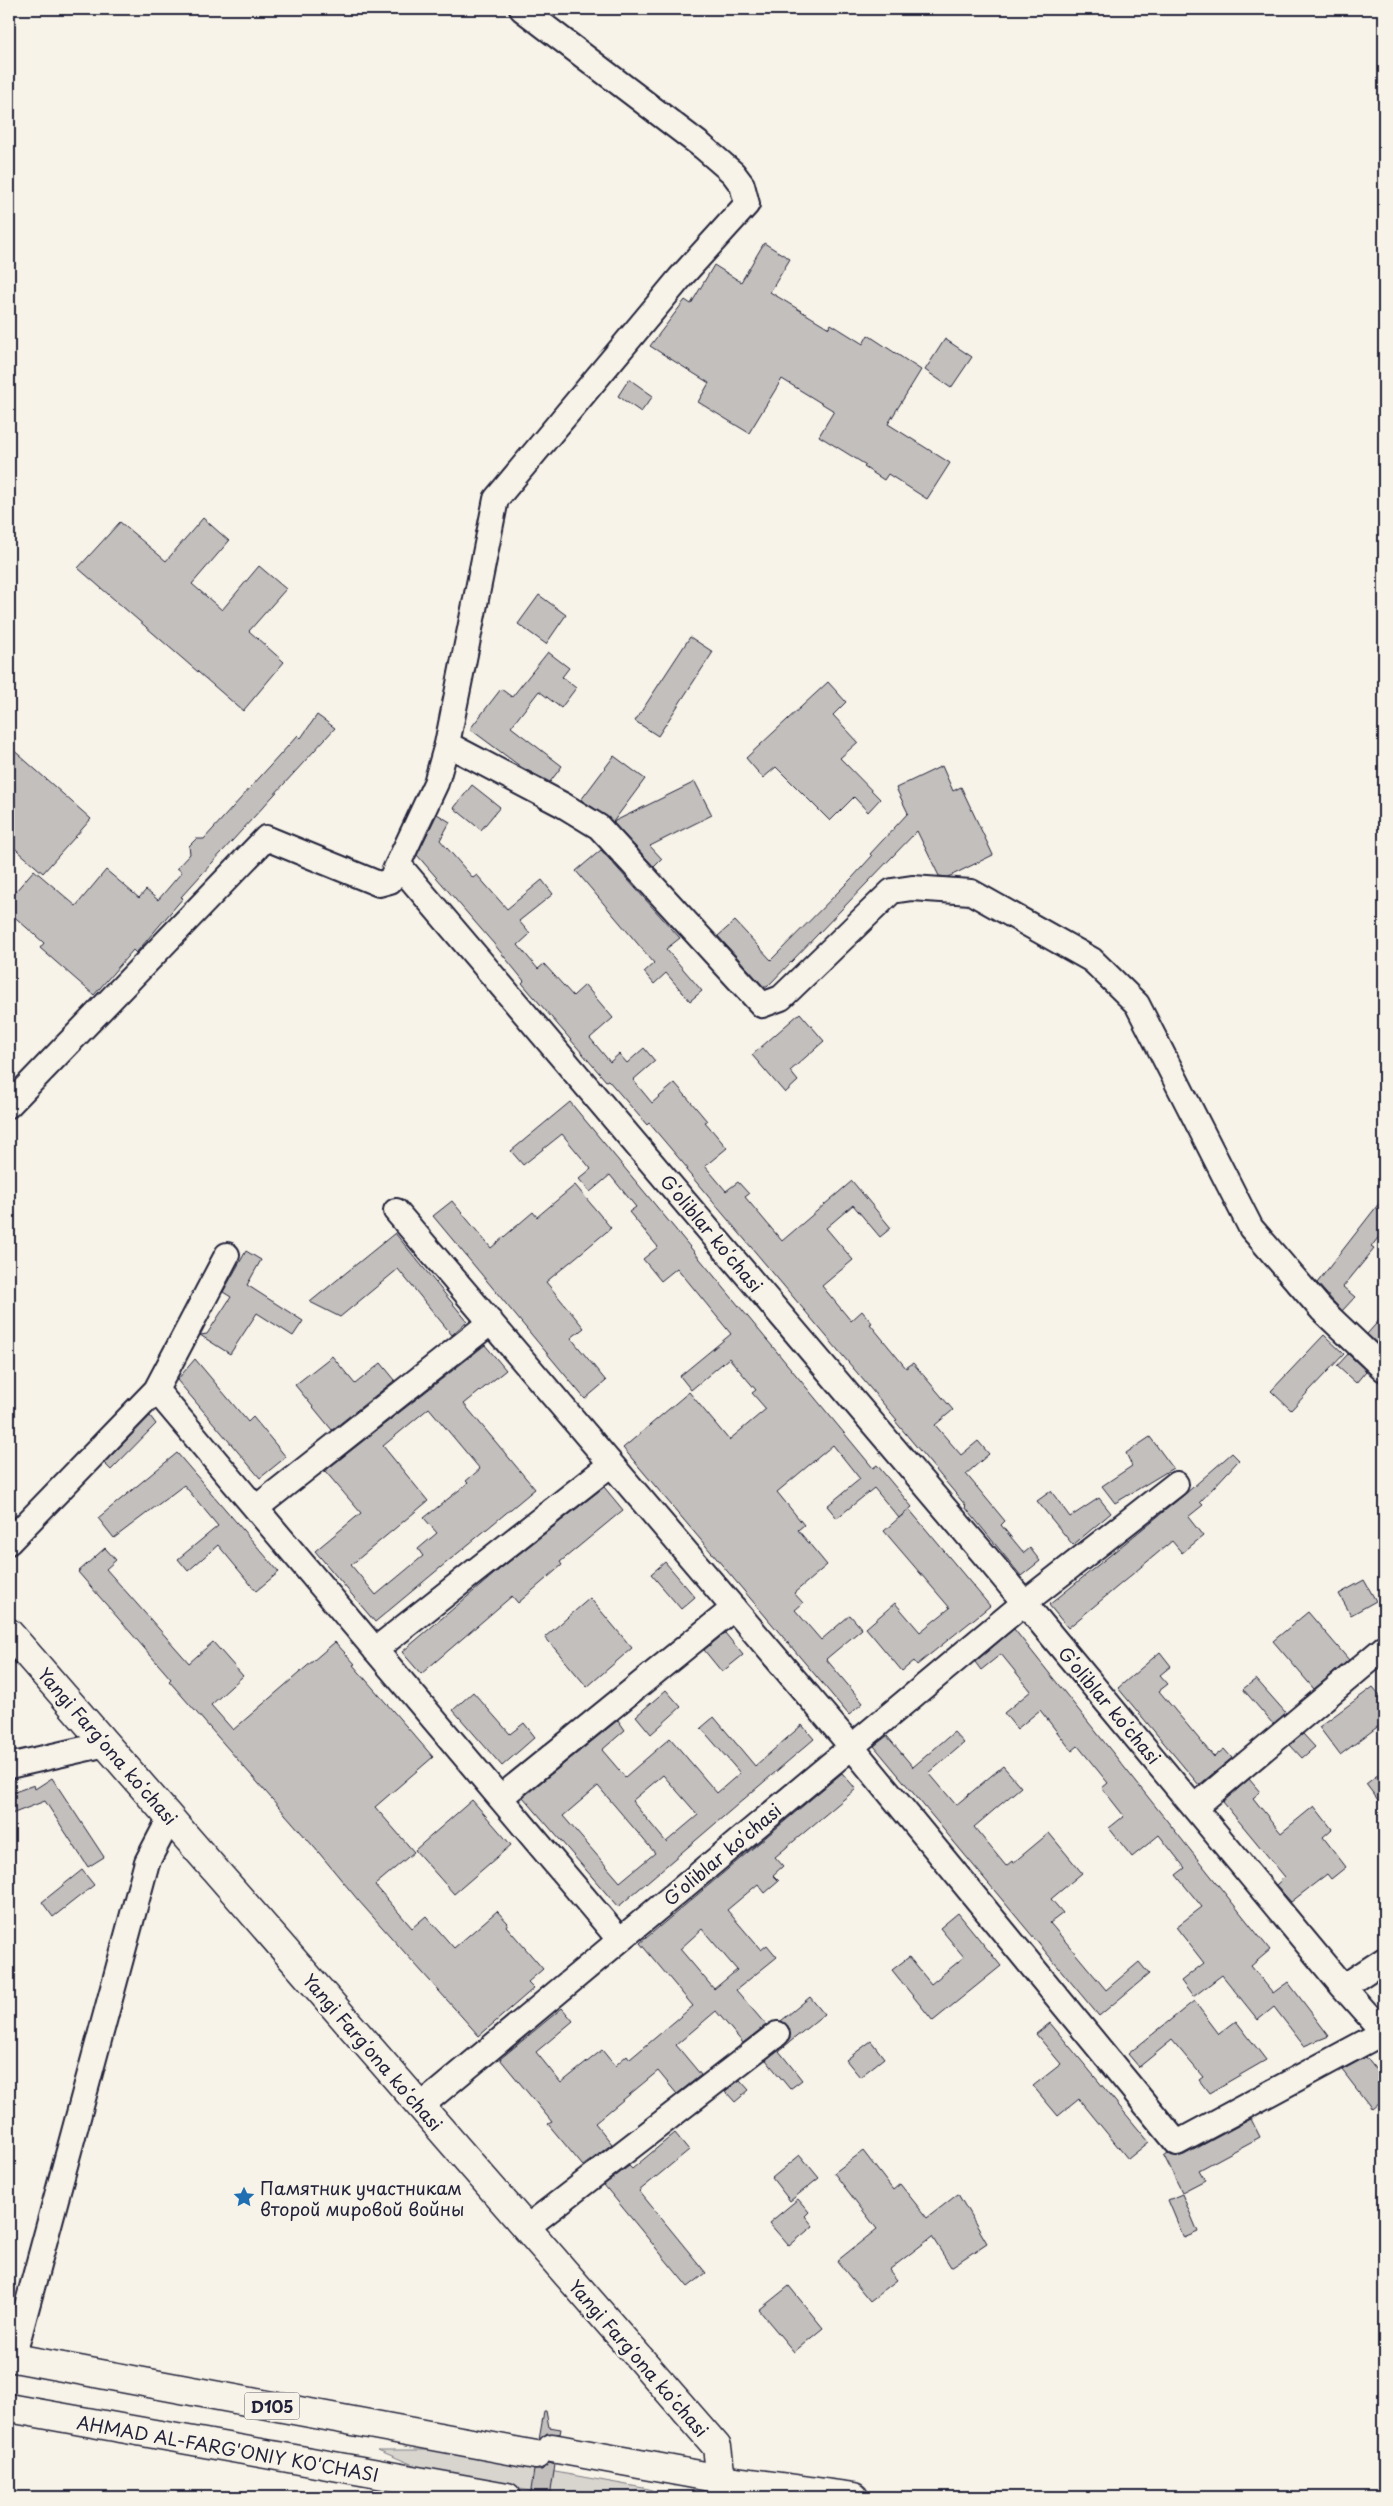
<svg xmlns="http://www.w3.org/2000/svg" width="1393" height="2506" font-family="'Playpen Sans',sans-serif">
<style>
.green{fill:#d8d5cf;stroke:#7d7c85}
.building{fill:#c2bfbd;stroke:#22223b;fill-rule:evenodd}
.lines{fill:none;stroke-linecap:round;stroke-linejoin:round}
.street-casing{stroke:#22223b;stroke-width:28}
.secondary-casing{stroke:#22223b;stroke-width:31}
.highway-casing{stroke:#22223b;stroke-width:31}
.street{stroke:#f7f3e8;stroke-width:24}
.secondary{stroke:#f7f3e8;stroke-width:28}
.highway{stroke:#f7f3e8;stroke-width:28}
.labels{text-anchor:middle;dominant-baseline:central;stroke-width:5;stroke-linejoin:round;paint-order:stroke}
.shield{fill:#f7f3e8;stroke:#62616f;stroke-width:1}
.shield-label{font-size:16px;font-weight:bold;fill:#22223b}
.street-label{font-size:18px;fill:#22223b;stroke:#f7f3e8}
.poi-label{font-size:18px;fill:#22223b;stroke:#f7f3e8;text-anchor:start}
</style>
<rect width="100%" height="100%" fill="#f7f3e8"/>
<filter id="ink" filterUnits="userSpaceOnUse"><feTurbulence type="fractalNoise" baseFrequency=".02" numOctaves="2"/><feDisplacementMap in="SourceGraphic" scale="10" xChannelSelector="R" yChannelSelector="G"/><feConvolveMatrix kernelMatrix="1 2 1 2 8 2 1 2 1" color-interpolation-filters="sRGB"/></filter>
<g filter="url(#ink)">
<path class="green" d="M378,2450H434L649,2489L668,2497H562L430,2472Z"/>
<path class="building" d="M764,243L790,259L770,292L829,328L831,324L863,344L868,335L921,370L888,424L950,463L927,499L888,474L884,480L864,467L866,465L819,436L834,411L782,379L749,433L698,402L709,383L650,346L685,300L691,304L714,265L741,282Z
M945,339L972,357L951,388L925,370Z
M629,379L653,396L641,412L618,396Z
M203,518L229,541L192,584L222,610L259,566L286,589L249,631L284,662L243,711L78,568L120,522L166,561Z
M539,595L566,615L546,644L518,624Z
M690,637L713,652L658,736L635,721Z
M548,652L569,668L562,677L576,688L561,708L539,691L511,727L562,766L550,782L521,767L470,729L501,689L512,697Z
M828,682L846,702L833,715L858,742L840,758L880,799L868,812L854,797L830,821L776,767L763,778L746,758Z
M317,715L335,728L181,897L183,898L136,953L133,950L94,995L40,948L44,943L9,912V899L34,870L76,906L106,870L139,898L146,890L158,900L182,872L177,868L190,854L189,846L196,839H204L298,735L301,738Z
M9,746L91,819L43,873L9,843Z
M614,756L645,779L613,822L695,782L712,815L650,846L662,859L654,867L609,818L581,800Z
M942,766L953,791L961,787L993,855L948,877L939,876L917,831L767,987H764L718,936L735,921L771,960L852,878L872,856L870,854L908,813L896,788Z
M472,785L500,807L481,830L454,808Z
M437,814L450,822L440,840L473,878L477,875L507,909L542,880L553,894L519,921L530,934L518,945L538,969L544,964L573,996L585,985L613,1018L590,1038L610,1062L619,1054L627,1063L644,1048L655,1061L633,1080L652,1103L675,1083L707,1121L705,1122L727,1148L705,1166L726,1191L738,1182L749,1194L745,1197L782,1241L852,1181L891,1228L880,1237L853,1205L826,1228L853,1260L822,1286L851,1321L862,1311L872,1323L870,1324L906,1368L913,1363L953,1410L935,1425L961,1455L978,1441L989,1454L966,1474L1005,1521L1001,1525L1024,1553L1030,1548L1040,1561L1021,1576L965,1507L966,1506L895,1421L897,1420L686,1170L688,1169L649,1123L647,1125L608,1080L606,1081L522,983L524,981L494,944L417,855Z
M601,850L680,938L666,949L702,991L690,1001L666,973L654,984L644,972L654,963L576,871Z
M800,1013L824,1041L790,1071L798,1081L785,1093L752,1055Z
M570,1102L873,1468L877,1465L912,1507L899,1518L874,1488L837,1518L827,1506L860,1479L833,1445L777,1492L804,1525L798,1530L827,1565L794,1593L803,1603L795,1610L821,1640L850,1615L862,1629L826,1659L863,1703L849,1715L623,1448L689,1392L729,1440L766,1409L752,1393L756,1390L729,1358L691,1390L680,1376L731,1334L677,1268L661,1281L643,1259L658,1247L629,1212L636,1207L610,1175L590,1192L579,1179L591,1169L562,1134L523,1165L511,1151Z
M575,1185L611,1228L546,1282L584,1328L571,1338L606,1381L585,1399L433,1216L452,1201L491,1248L533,1212L537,1217Z
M1384,1197V1230L1371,1247L1374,1249L1343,1287L1355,1297L1342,1311L1317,1283Z
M395,1233L467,1321L452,1335L398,1269L340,1317L310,1302Z
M246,1251L261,1260L247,1285L303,1321L293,1336L257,1313L230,1354L200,1335L207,1334L231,1297L223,1292Z
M1384,1315V1350L1367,1334Z
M1324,1335L1344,1354L1291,1410L1271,1391Z
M485,1345L506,1370L464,1404L535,1489L375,1622L315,1551L361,1513L325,1471ZM429,1408L480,1469L466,1481L468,1483L424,1518L437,1533L418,1549L423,1556L376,1595L351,1565L428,1501L383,1446Z
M1348,1354L1366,1371L1356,1383L1337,1366Z
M332,1356L355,1384L381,1363L395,1380L332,1430L295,1385Z
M195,1359L248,1422L253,1417L286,1457L260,1478L177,1380Z
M150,1416L156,1424L111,1470L104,1463Z
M1150,1437L1173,1468L1115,1503L1102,1486L1132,1466L1126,1453Z
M177,1453L279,1572L256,1591L218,1545L188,1571L178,1559L218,1526L184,1485L114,1538L98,1518Z
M1232,1453L1239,1460L1200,1502L1203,1505L1188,1517L1203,1536L1182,1553L1172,1541L1068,1628L1049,1605L1184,1495Z
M604,1487L623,1510L560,1562L562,1565L518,1603L512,1596L421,1674L402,1652L500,1569Z
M1051,1491L1070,1517L1099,1498L1111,1513L1073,1545L1037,1501Z
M909,1509L990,1606L917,1665L914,1661L902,1671L866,1628L895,1603L920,1632L950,1608L884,1531Z
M105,1548L116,1560L106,1569L189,1663L213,1642L243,1676L211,1705L233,1730L335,1642L355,1664L353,1665L433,1757L375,1807L414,1852L375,1885L412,1928L426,1916L454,1948L497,1911L508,1923L506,1926L543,1969L528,1982L534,1988L479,2036L358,1900L320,1854L169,1681L171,1679L78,1572Z
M665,1562L695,1597L681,1609L651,1574Z
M1364,1580L1376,1601L1351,1615L1339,1594Z
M590,1598L632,1648L587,1687L545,1637Z
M1308,1612L1349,1660L1314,1689L1273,1641Z
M1014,1629L1270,1950L1251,1966L1273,1993L1288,1982L1329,2036L1304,2046L1274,2007L1258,2020L1222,1975L1193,1997L1181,1981L1204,1963L1176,1927L1202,1907L1176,1875L1185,1868L1159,1835L1132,1857L1109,1828L1124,1816L1102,1788L1108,1783L1078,1746L1072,1751L1040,1710L1017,1729L1004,1713L1031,1691L1001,1654L981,1670L975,1662Z
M725,1633L743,1655L722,1672L704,1650Z
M1160,1652L1171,1666L1160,1675L1168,1684L1159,1691L1214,1757L1224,1749L1232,1758L1199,1785L1118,1688Z
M1256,1679L1286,1713L1273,1724L1243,1689Z
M1373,1687L1384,1700V1722L1340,1755L1319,1727Z
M666,1690L681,1707L651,1734L636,1716Z
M473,1692L510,1734L524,1723L535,1737L502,1766L453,1710Z
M714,1717L755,1766L802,1725L814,1739L618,1907L523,1797L618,1720L625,1730L602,1750L625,1777L670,1738L717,1793L740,1773L701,1728ZM663,1775L698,1815L666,1842L632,1801ZM598,1786L655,1853L620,1882L563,1816Z
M954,1732L964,1743L929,1773L956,1805L1003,1766L1021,1787L974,1827L1006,1866L1012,1861L1013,1863L1049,1833L1082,1873L1051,1899L1063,1913L1050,1923L1106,1990L1139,1962L1149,1974L1099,2016L874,1746L887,1736L913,1767Z
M1303,1734L1315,1747L1302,1758L1290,1745Z
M1384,1770V1808L1366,1784Z
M842,1773L856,1789L775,1857L783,1866L773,1875L779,1881L765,1893L758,1884L727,1910L761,1950L767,1945L777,1957L736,1990L766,2025L743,2043L716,2011L676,2045L701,2075L677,2094L658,2071L595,2123L612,2144L583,2166L548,2124L552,2122L500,2059L562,2008L573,2021L536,2052L561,2083L602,2050L615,2066L627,2055L630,2059L693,2006L640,1943ZM702,1929L737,1970L714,1989L680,1949Z
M52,1778L104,1857L88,1867L45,1801L9,1815V1794L34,1785L35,1789Z
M1249,1779L1260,1792L1253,1798L1281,1833L1314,1806L1332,1829L1323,1837L1346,1867L1331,1879L1327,1874L1291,1902L1276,1885L1285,1877L1223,1802Z
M472,1800L511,1845L454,1894L415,1850Z
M82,1870L94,1885L53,1917L42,1902Z
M958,1913L1001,1966L933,2021L892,1970L909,1957L931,1984L964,1957L940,1928Z
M810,1997L824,2014L779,2051L802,2080L790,2089L766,2060L790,2039L788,2026L781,2021Z
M1194,2001L1219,2034L1236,2021L1266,2060L1209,2093L1199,2080L1203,2077L1172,2040L1139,2067L1128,2054Z
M1050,2023L1149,2142L1128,2159L1079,2099L1058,2116L1033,2086L1061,2064L1036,2034Z
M871,2041L884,2058L860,2077L846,2060Z
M1366,2057L1384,2080V2099L1372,2109L1342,2070Z
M740,2080L749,2090L735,2102L725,2091Z
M1251,2119L1260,2137L1199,2170L1205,2180L1182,2192L1164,2156L1168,2153L1177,2157L1184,2155Z
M675,2133L689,2150L639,2191L706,2273L688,2287L604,2185L629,2166L632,2169Z
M863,2151L893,2190L900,2184L927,2218L958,2194L987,2243L951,2267L932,2237L889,2270L897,2280L870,2301L837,2261L877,2229L834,2173Z
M800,2155L819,2178L790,2201L772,2178Z
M1182,2194L1198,2232L1184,2238L1168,2200Z
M798,2199L809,2212L805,2216L813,2226L789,2246L769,2223Z
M789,2286L823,2328L794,2352L759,2310Z
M544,2411H546L549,2427L561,2429L560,2434L547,2433L539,2440Z
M549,2463L555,2465L550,2497H530L534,2470H542Z"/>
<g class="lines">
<g class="street-casing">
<path id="street" d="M447,744L563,805L599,827L762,1005L781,998L892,891L912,888L971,892L1092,960L1137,1004L1251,1228L1322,1310L1384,1369
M398,864L993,1565L1343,1987L1384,2033
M9,1105L266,838L379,884L390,881L436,783L447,744L496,499L680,278L747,204L742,185L733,173L703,147L522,9
M396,1211L851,1746L1177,2143L1384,2032
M227,1255L156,1390L619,1939
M256,1508L491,1322
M9,1542L156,1390
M375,1650L611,1464
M9,1766L106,1744
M500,1798L734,1608
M1195,1807L1384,1648
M1343,1987L1384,1960
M421,2106L1024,1603L1176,1484
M526,2228L777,2034
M13,2358L147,1862L170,1818"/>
</g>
<g class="secondary-casing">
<path id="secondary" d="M9,1633L717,2447L721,2479"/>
</g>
<g class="highway-casing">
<path id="highway" d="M9,2357L536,2455
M9,2408L507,2497
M552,2448L721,2479L854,2497"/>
</g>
<use href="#street" class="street"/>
<use href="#secondary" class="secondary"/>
<use href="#highway" class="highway"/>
</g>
</g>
<defs>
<g id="sight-bare" transform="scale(1.725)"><path d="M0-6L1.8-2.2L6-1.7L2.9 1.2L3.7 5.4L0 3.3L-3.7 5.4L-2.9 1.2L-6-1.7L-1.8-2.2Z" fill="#1f6fb2" stroke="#f7f3e8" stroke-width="2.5" paint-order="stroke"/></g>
</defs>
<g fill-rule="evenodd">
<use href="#sight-bare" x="244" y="2197"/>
</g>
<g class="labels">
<rect class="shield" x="244.5" y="2392.5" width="55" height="27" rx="4"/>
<g class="shield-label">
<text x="272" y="2406">D105</text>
</g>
<g class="street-label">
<text transform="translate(712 1233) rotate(50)">Gʻoliblar koʻchasi</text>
<text transform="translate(1110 1705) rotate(50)">Gʻoliblar koʻchasi</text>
<text transform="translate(108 1746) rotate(49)">Yangi Fargʻona koʻchasi</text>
<text transform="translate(722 1854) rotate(-40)">Gʻoliblar koʻchasi</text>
<text transform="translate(373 2052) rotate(49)">Yangi Fargʻona koʻchasi</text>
<text transform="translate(639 2358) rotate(49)">Yangi Fargʻona koʻchasi</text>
<text transform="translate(228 2448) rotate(10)">AHMAD AL-FARG'ONIY KO'CHASI</text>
</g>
<g class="poi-label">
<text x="260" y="2187">Памятник участникам<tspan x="260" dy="21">второй мировой войны</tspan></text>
</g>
</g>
<rect width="1393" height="2506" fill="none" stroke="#f7f3e8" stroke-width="30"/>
<rect x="15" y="15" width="1363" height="2476" fill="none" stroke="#22223b" stroke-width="2" filter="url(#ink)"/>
</svg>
